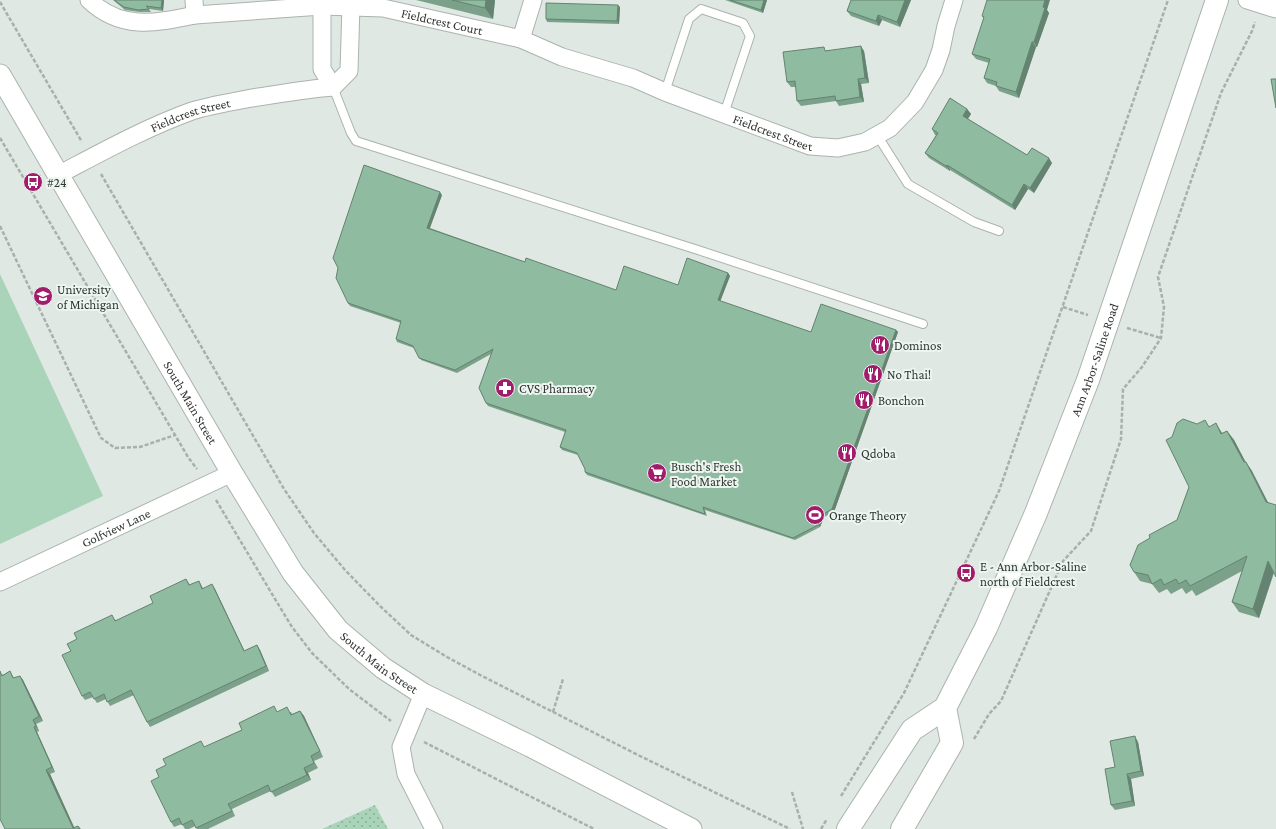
<svg xmlns="http://www.w3.org/2000/svg" width="1276" height="829" font-family="'Crimson Pro',serif">
<style>
.grass{fill:url(#grass-dots)}
.pitch{fill:#a9d4ba}
.lines{fill:none;stroke-linecap:round;stroke-linejoin:round}
.service-casing{stroke:#abb3ae;stroke-width:10}
.minor-casing{stroke:#abb3ae;stroke-width:19}
.tertiary-casing{stroke:#abb3ae;stroke-width:23}
.secondary-casing{stroke:#abb3ae;stroke-width:24}
.path{stroke:#a8b0ab;stroke-width:2.5;stroke-dasharray:4 2;stroke-linecap:butt}
.service{stroke:#fff;stroke-width:8}
.minor{stroke:#fff;stroke-width:17}
.tertiary{stroke:#fff;stroke-width:21}
.secondary{stroke:#fff;stroke-width:22}
.wall{fill:#7ba18a}
.shaded-wall{fill:#648370}
.building{fill:#8fbba0;stroke:#648370}
.labels{text-anchor:middle;dominant-baseline:central;stroke-width:4;stroke-linejoin:round;paint-order:stroke}
.street-label{font-size:13px;fill:#323633;stroke:#ecf5ef}
.poi-label{font-size:13px;fill:#323633;stroke:#ecf5ef;text-anchor:start}
</style>
<defs>
<pattern id="grass-dots" width="8" height="8" patternUnits="userSpaceOnUse"><rect width="8" height="8" fill="#a9d4ba"/><path d="M2 2h.1M6 6h.1" fill="none" stroke="#8aad98" stroke-width="1.8" stroke-linecap="round"/></pattern>
</defs>
<rect width="100%" height="100%" fill="#dfe8e2"/>
<path class="grass" d="M375,805L388,829H322Z"/>
<path class="pitch" d="M0,274L103,496L0,544Z"/>
<g class="lines">
<g class="service-casing">
<path id="service" d="M333,87L351,133L356,141L698,250L923,324
M665,92L689,19L701,9L743,23L750,36L724,114
M877,135L908,184L974,222L999,231"/>
</g>
<g class="minor-casing">
<g id="minor">
<path d="M89,0C121,31 156,23 195,15"/>
<path id="s1" d="M194,0L195,15L322,6L383,8L521,39L533,0"/>
<path d="M1247,0L1276,9"/>
<path d="M322,6V69L333,87"/>
<path id="s2" d="M521,39L562,57L633,78L665,92L810,146L838,148L865,142L890,128L915,102L934,70L941,50L946,26L954,0"/>
<path d="M333,87L349,71L351,6"/>
<path id="s3" d="M58,175C102,152 145,128 192,111C211,105 232,102 252,98C279,94 306,89 333,87"/>
<path id="s4" d="M0,582L232,473"/>
<path d="M423,694L401,747L406,774L434,829"/>
</g>
</g>
<g class="tertiary-casing">
<g id="tertiary">
<path id="s5" d="M0,75L232,473L293,573L338,630L383,668L423,694L530,746L691,829"/>
</g>
</g>
<g class="secondary-casing">
<g id="secondary">
<path id="s6" d="M848,829L912,730L945,708L986,628L1036,513L1088,380L1217,0"/>
<path d="M902,829L952,743L945,708"/>
</g>
</g>
<path class="path" d="M0,2L82,142
M0,138L188,457L197,469
M101,174L284,489L314,533L345,570L380,606L411,635L447,657L482,676L640,756L790,829
M0,226L101,438L115,448L140,447L175,435
M1063,307L1088,315
M1127,328L1161,338
M216,500L272,594L292,627L312,653L349,689L391,721
M553,712L563,679
M974,739L989,714L1001,701L1063,561L1091,531L1121,439L1123,389L1142,367L1161,338L1164,307L1158,277L1221,93L1252,31L1255,22
M424,742L594,829
M792,792L803,829
M841,796L904,693L999,491L1168,0
M821,829L827,819"/>
<use href="#service" class="service"/>
<use href="#minor" class="minor"/>
<use href="#tertiary" class="tertiary"/>
<use href="#secondary" class="secondary"/>
</g>
<path class="wall" d="M113,0H164L163,11L149,9L151,12H140L125,10Z
M416,0H495L493,19Z
M725,0H767L763,13Z
M851,0H911L900,27L882,20L879,26L851,16L847,11Z
M620,7L619,24L547,22L546,19Z
M1047,10L1049,13L1037,47H1036L1019,98L999,91L996,86L987,83L984,78L989,63L976,59L972,54L984,19L982,16Z
M827,50L864,51L869,83L861,84L864,102L839,106L836,101L801,106L797,101L796,87H791L787,82Z
M967,109L971,114L968,119L1027,155L1052,163L1034,193L1028,189L1015,210L950,170V171L929,158L925,153L936,135H935L932,129Z
M442,195L430,228L525,262L616,290L678,285L728,273L730,276L720,301L811,332L896,330L898,332L834,512L824,517L820,527L795,540L705,510L707,516L587,475L585,472V469L578,455L562,450L560,447L565,432L488,406L486,403L491,354L457,373L421,360L414,348L397,342L396,339L401,323L350,306L348,303Z
M1197,424L1210,427L1222,433L1227,431L1234,440L1245,462L1252,471L1274,573L1259,618L1239,612L1232,602L1242,571L1196,596L1192,590L1186,594L1182,588L1171,594L1167,589L1159,593L1152,584L1140,581L1134,572L1150,538L1177,520L1189,487Z
M186,579L190,585L199,581L203,588L215,589L244,651L257,645L260,650L269,671L150,727L147,722L134,695L110,706L106,699L97,703L93,697L85,700L82,696L71,651L115,619L116,621L153,603Z
M10,671L14,678L20,676L23,680L43,721L36,724L39,731L37,732L55,772L50,774L74,828L78,826L81,829H5L2,674L3,675Z
M300,711L304,716L323,757L314,761L318,768L308,773L311,780L275,797L271,791L262,795L232,809L235,816L208,829H197L195,826L189,829H185L182,824L174,827L171,822L159,777L205,747L242,730L278,712H291L292,714Z
M1138,742L1144,776L1131,779L1135,806L1115,810L1111,805L1115,767Z"/>
<path class="shaded-wall" d="M162,0H164L163,11L161,8Z
M486,0H495L493,19L485,8Z
M764,0H767L763,13L761,10Z
M905,0H911L900,27L897,22Z
M1045,0H1050L1047,10L1049,13L1037,47L1034,42Z
M618,5L620,7L619,24L617,21Z
M878,15L882,20L879,26L876,21Z
M1032,42L1036,47L1019,98L1016,92Z
M861,46L864,51L869,83L865,78Z
M858,79L861,84L864,102L860,97Z
M967,109L971,114L966,121L963,116Z
M1049,158L1052,163L1034,193L1030,188Z
M947,165L950,170V171L946,166Z
M1024,184L1028,189L1015,210L1012,205Z
M440,192L442,195L429,230L427,228Z
M728,273L730,276L720,302L718,300Z
M896,330L898,332L834,512L832,509Z
M1216,423L1228,443L1221,434Z
M1227,431L1234,440L1251,472L1244,462Z
M1246,462L1252,471L1273,512L1266,502Z
M822,515L824,517L820,527L818,525Z
M1268,561L1274,571L1259,618L1253,609Z
M212,584L215,589L247,656L244,651Z
M257,645L260,650L269,671L266,666Z
M20,676L23,680L43,721L39,716Z
M300,711L304,716L323,757Z
M33,720L36,724L39,731L36,726Z
M34,727L37,732L55,772L52,767Z
M1135,736L1138,742L1144,776L1141,771Z
M304,768L308,773L311,780L307,775Z
M46,770L50,774L75,829H74Z
M1127,774L1131,779L1135,806L1132,801Z"/>
<path class="building" d="M114,0H162L161,8L146,6L149,9L138,10L124,7Z
M452,0H486L485,8Z
M730,0H764L761,10Z
M851,0H905L897,22L878,15L876,21L847,11Z
M987,0H1045L1043,7L1045,8L1034,42H1032L1016,92L996,86L997,82L984,78L990,59L972,54L984,17L982,16Z
M546,3L618,5L617,21L546,19Z
M861,46L865,78L858,79L860,97L836,101L835,96L797,101L795,81L787,82L783,52L824,47L825,51Z
M1271,79H1276V108Z
M950,98L967,109L963,116L1027,155L1032,148L1049,158L1030,188L1024,184L1012,205L947,165L946,166L925,153L938,133L932,129Z
M364,165L440,192L427,228L525,262L526,258L616,290L624,266L678,285L687,258L728,273L718,300L811,332L821,304L896,330L832,509L822,515L818,525L793,538L703,507L705,514L585,472V469L577,453L560,447L566,430L486,403L479,388L493,349L455,370L419,358L413,346L396,339L401,321L348,303L336,278L338,268L333,258Z
M1183,419L1197,424L1205,420L1209,427L1216,423L1221,434L1227,431L1244,462H1246L1266,502L1276,505V577L1268,561L1253,609L1232,602L1247,556L1190,586L1186,580L1179,584L1176,579L1164,585L1161,579L1152,584L1148,575L1134,572L1130,565L1138,545L1150,538L1149,535L1177,520L1189,487L1166,440L1172,437L1177,423Z
M186,579L189,585L199,581L202,589L212,584L244,651L257,645L266,666L147,722L131,690L107,702L104,694L94,699L90,692L82,696L62,655L71,651L67,644L77,639L74,633L112,615L115,621L153,603L150,596Z
M0,671L2,676L10,671L13,678L20,676L39,716L33,720L36,726L34,727L52,767L46,770L73,828L78,826L80,829H5L0,819Z
M274,706L277,712L287,707L291,715L300,711L320,751L311,756L314,763L304,768L307,775L271,792L268,785L258,790L228,804L232,811L196,828L192,820L182,825L179,818L171,822L151,781L159,777L156,770L166,765L163,759L201,741L204,747L242,730L239,723Z
M1135,736L1141,771L1127,774L1132,801L1111,805L1105,769L1115,767L1110,741Z"/>
<defs>
<g id="bus-disc" transform="scale(1)"><circle r="9.5" fill="#a11c6b" stroke="#ecf5ef"/><path d="M-5-6H5V4H4V6H2V4H-2V6H-4V4H-5ZM-3.5-4V0h7V-4ZM-3.5 1.2v1.5H-2V1.2ZM2 1.2v1.5H3.5V1.2Z" fill="#fff"/></g>
<g id="university-disc" transform="scale(1)"><circle r="9.5" fill="#a11c6b" stroke="#ecf5ef"/><path d="M0-5L7-2L0 1L-7-2ZM-4 1L0 2.5L4 1V4Q0 6-4 4Z" fill="#fff"/></g>
<g id="restaurant-disc" transform="scale(1)"><circle r="9.5" fill="#a11c6b" stroke="#ecf5ef"/><path d="M-5-6h1v4h1v-4h1v4h1v-4h1v5L-1.5 .5V6h-2V.5L-5-1ZM5-6V6H3V1.5H1.5Q1.5-4 5-6Z" fill="#fff"/></g>
<g id="pharmacy-disc" transform="scale(1)"><circle r="9.5" fill="#a11c6b" stroke="#ecf5ef"/><path d="M-2-6h4v4h4v4h-4v4h-4v-4h-4v-4h4Z" fill="#fff"/></g>
<g id="supermarket-disc" transform="scale(1)"><circle r="9.5" fill="#a11c6b" stroke="#ecf5ef"/><path d="M-6-5.5h2.5l.6 2H6L4.5 2H-2.5L-4.4-4H-6ZM-1.5 3.2a1.3 1.3 0 1 0 .1 0ZM3 3.2a1.3 1.3 0 1 0 .1 0Z" fill="#fff"/></g>
<g id="stadium-disc" transform="scale(1)"><circle r="9.5" fill="#a11c6b" stroke="#ecf5ef"/><path d="M0-5a6.5 5 0 1 0 0 10a6.5 5 0 1 0 0-10ZM-3.5-1.8h7v3.6h-7Z" fill="#fff"/></g>
</defs>
<g fill-rule="evenodd">
<use href="#bus-disc" x="33" y="182"/>
<use href="#university-disc" x="43" y="296"/>
<use href="#restaurant-disc" x="880" y="345"/>
<use href="#restaurant-disc" x="873" y="374"/>
<use href="#pharmacy-disc" x="505" y="388"/>
<use href="#restaurant-disc" x="864" y="400"/>
<use href="#restaurant-disc" x="847" y="453"/>
<use href="#supermarket-disc" x="657" y="473"/>
<use href="#stadium-disc" x="815" y="515"/>
<use href="#bus-disc" x="966" y="573"/>
</g>
<g class="labels">
<g class="street-label">
<text stroke="none"><textPath href="#s1" startOffset="264">Fieldcrest Court</textPath></text>
<text stroke="none"><textPath href="#s3" startOffset="146">Fieldcrest Street</textPath></text>
<text stroke="none"><textPath href="#s2" startOffset="269">Fieldcrest Street</textPath></text>
<text stroke="none"><textPath href="#s6" startOffset="537">Ann Arbor-Saline Road</textPath></text>
<text stroke="none"><textPath href="#s5" startOffset="379">South Main Street</textPath></text>
<text stroke="none"><textPath href="#s4" startOffset="128">Golfview Lane</textPath></text>
<text stroke="none"><textPath href="#s5" startOffset="703">South Main Street</textPath></text>
</g>
<g class="poi-label">
<text x="47" y="182">#24</text>
<text x="57" y="289">University<tspan x="57" dy="15">of Michigan</tspan></text>
<text x="894" y="345">Dominos</text>
<text x="887" y="374">No Thai!</text>
<text x="519" y="388">CVS Pharmacy</text>
<text x="878" y="400">Bonchon</text>
<text x="861" y="453">Qdoba</text>
<text x="671" y="466">Busch's Fresh<tspan x="671" dy="15">Food Market</tspan></text>
<text x="829" y="515">Orange Theory</text>
<text x="980" y="566">E - Ann Arbor-Saline<tspan x="980" dy="15">north of Fieldcrest</tspan></text>
</g>
</g>
</svg>
